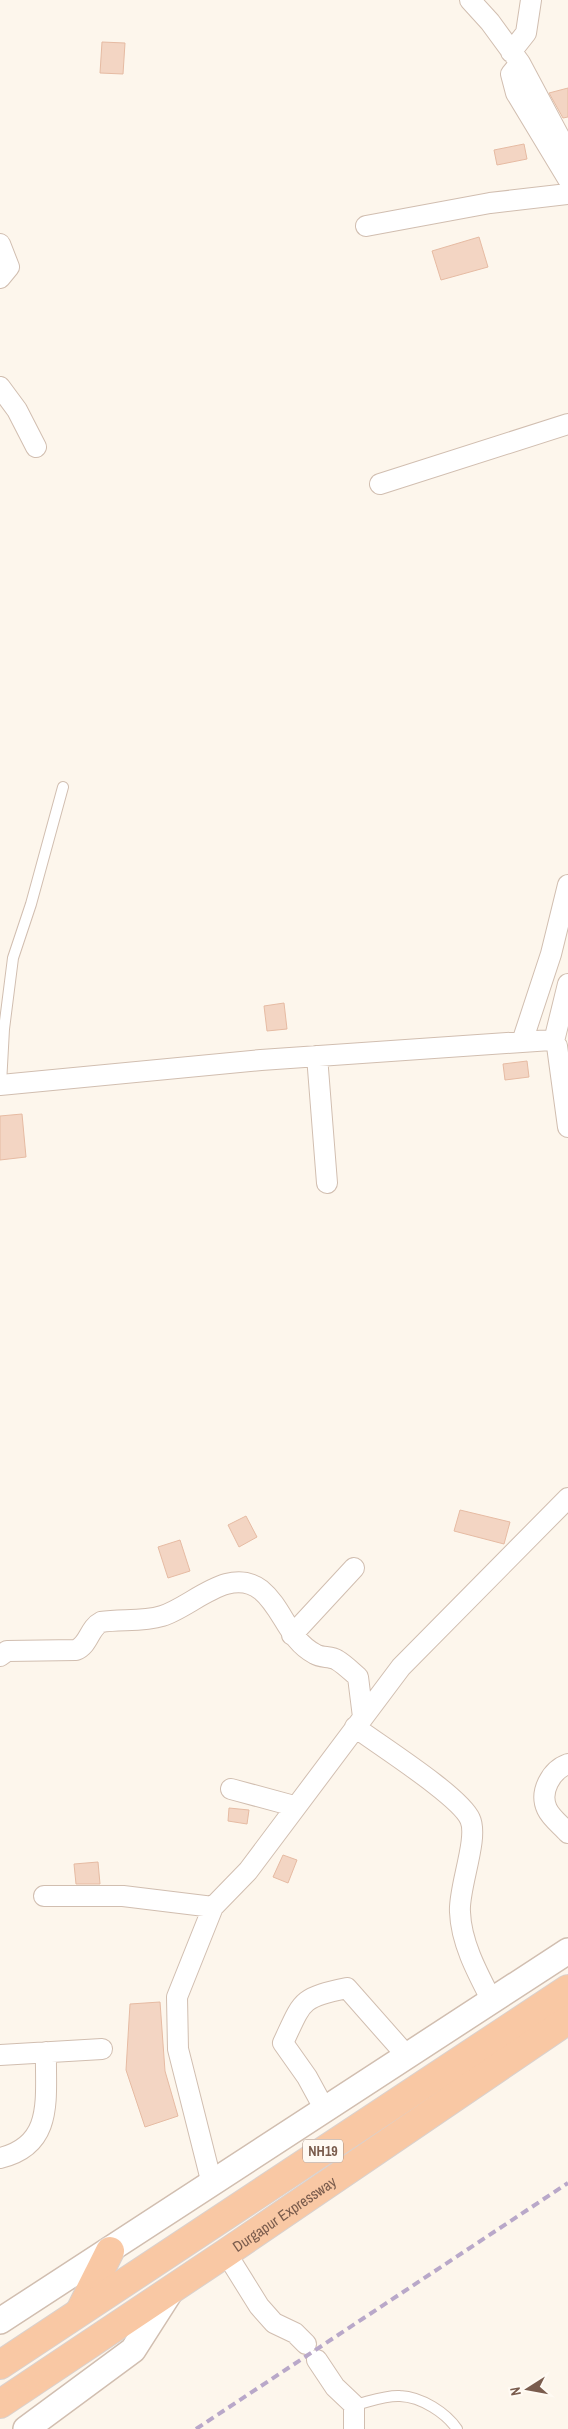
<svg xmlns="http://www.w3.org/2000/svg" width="568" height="2429" font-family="'Archivo Narrow',sans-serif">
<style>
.building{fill:#f3d5c3;stroke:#e6bba3}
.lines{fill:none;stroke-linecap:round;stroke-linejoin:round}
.service-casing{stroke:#d1beb0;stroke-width:12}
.minor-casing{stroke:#d1beb0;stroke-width:22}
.tertiary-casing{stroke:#d1beb0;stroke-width:28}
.trunk-casing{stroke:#dad1cd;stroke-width:30}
.service{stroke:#fff;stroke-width:10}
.minor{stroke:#fff;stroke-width:20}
.tertiary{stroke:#fff;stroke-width:25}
.trunk{stroke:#f9c8a4;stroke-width:28}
.rail{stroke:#b9a8c9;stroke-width:4;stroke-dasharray:8 5;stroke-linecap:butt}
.labels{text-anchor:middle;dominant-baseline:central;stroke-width:5;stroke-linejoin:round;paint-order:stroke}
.shield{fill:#fffaf3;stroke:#a28b7f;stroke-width:1}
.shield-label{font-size:14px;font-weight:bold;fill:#7a5c4d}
.street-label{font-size:15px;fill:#7a5c4d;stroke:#fffaf3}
</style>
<rect width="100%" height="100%" fill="#fdf6ec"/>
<path class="building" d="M102,42L125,43L123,74L100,73Z
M568,88V117L563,118L549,93Z
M524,144L527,159L497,165L494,150Z
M479,237L488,267L441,280L432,251Z
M284,1003L287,1029L267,1031L264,1006Z
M527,1061L529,1077L505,1080L503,1064Z
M22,1114L26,1157L0,1160V1116Z
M460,1510L510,1522L504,1544L454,1531Z
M246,1516L257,1537L239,1547L228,1525Z
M180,1540L190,1571L168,1578L158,1547Z
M229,1808L249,1810L247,1824L228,1821Z
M283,1855L297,1860L288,1883L273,1877Z
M98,1862L100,1884H76L74,1864Z
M160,2002L165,2071L178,2116L145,2127L126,2070L130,2004Z"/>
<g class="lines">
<g class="service-casing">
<path id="service" d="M1,1084L4,1029L13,958L31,904L63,787
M354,2405C368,2402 386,2395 400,2396C422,2397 446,2413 457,2429"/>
</g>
<g class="minor-casing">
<path id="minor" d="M470,0L490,22L520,63
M511,52L526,33L531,0
M568,153L520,63L511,74L516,93L568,179
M366,226L490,203L568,194
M0,244L9,267L0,278
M0,387L17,410L36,447
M380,484L568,424
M554,1041L568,984
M522,1042L551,954L568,885
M317,1056L327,1183
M0,1085L261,1060L551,1040L557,1046L568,1127
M292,1635L354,1568
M0,1656L7,1651L76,1650C89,1645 89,1628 101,1622C121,1619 143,1622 162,1616C192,1607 229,1565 261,1590C283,1608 288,1640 315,1654C321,1658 331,1656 337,1660C344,1664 351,1671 358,1677L363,1717
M355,1727C379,1745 460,1796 470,1819C479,1838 458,1889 460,1912C461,1943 478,1974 492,2001
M568,1764C551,1770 539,1792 547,1809C551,1818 562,1826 568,1833
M231,1789L294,1806
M44,1896H123L213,1907
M0,2055L102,2049
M325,2110L307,2077L283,2043C303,2000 300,1998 347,1988L407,2056
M0,2158C55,2145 45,2097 46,2052
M212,2184L178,2049L177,1997L213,1907L248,1871L401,1667L568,1498
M226,2253L259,2306L274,2323L295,2333L306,2344
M317,2360L335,2387L354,2405V2429"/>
</g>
<g class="tertiary-casing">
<path id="tertiary" d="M0,2321L568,1951
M26,2429L133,2350L172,2289"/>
</g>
<g class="trunk-casing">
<g id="trunk">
<path d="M80,2311L110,2251"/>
<path d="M0,2365L568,1989"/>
<path id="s1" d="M0,2404L226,2253L568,2020"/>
</g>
</g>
<use href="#service" class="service"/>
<use href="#minor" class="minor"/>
<use href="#tertiary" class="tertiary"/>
<use href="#trunk" class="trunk"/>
<path class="rail" d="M196,2429L568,2183"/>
</g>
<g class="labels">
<rect class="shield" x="303" y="2139.5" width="40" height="23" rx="4"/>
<g class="shield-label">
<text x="323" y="2151">NH19</text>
</g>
<g class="street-label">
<text stroke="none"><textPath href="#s1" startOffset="342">Durgapur Expressway</textPath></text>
</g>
</g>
<g transform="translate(528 2389) rotate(259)" stroke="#fffaf3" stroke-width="4" paint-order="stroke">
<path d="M0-4L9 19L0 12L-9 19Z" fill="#7a5c4d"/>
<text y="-8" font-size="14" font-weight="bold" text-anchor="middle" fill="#7a5c4d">N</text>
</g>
</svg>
